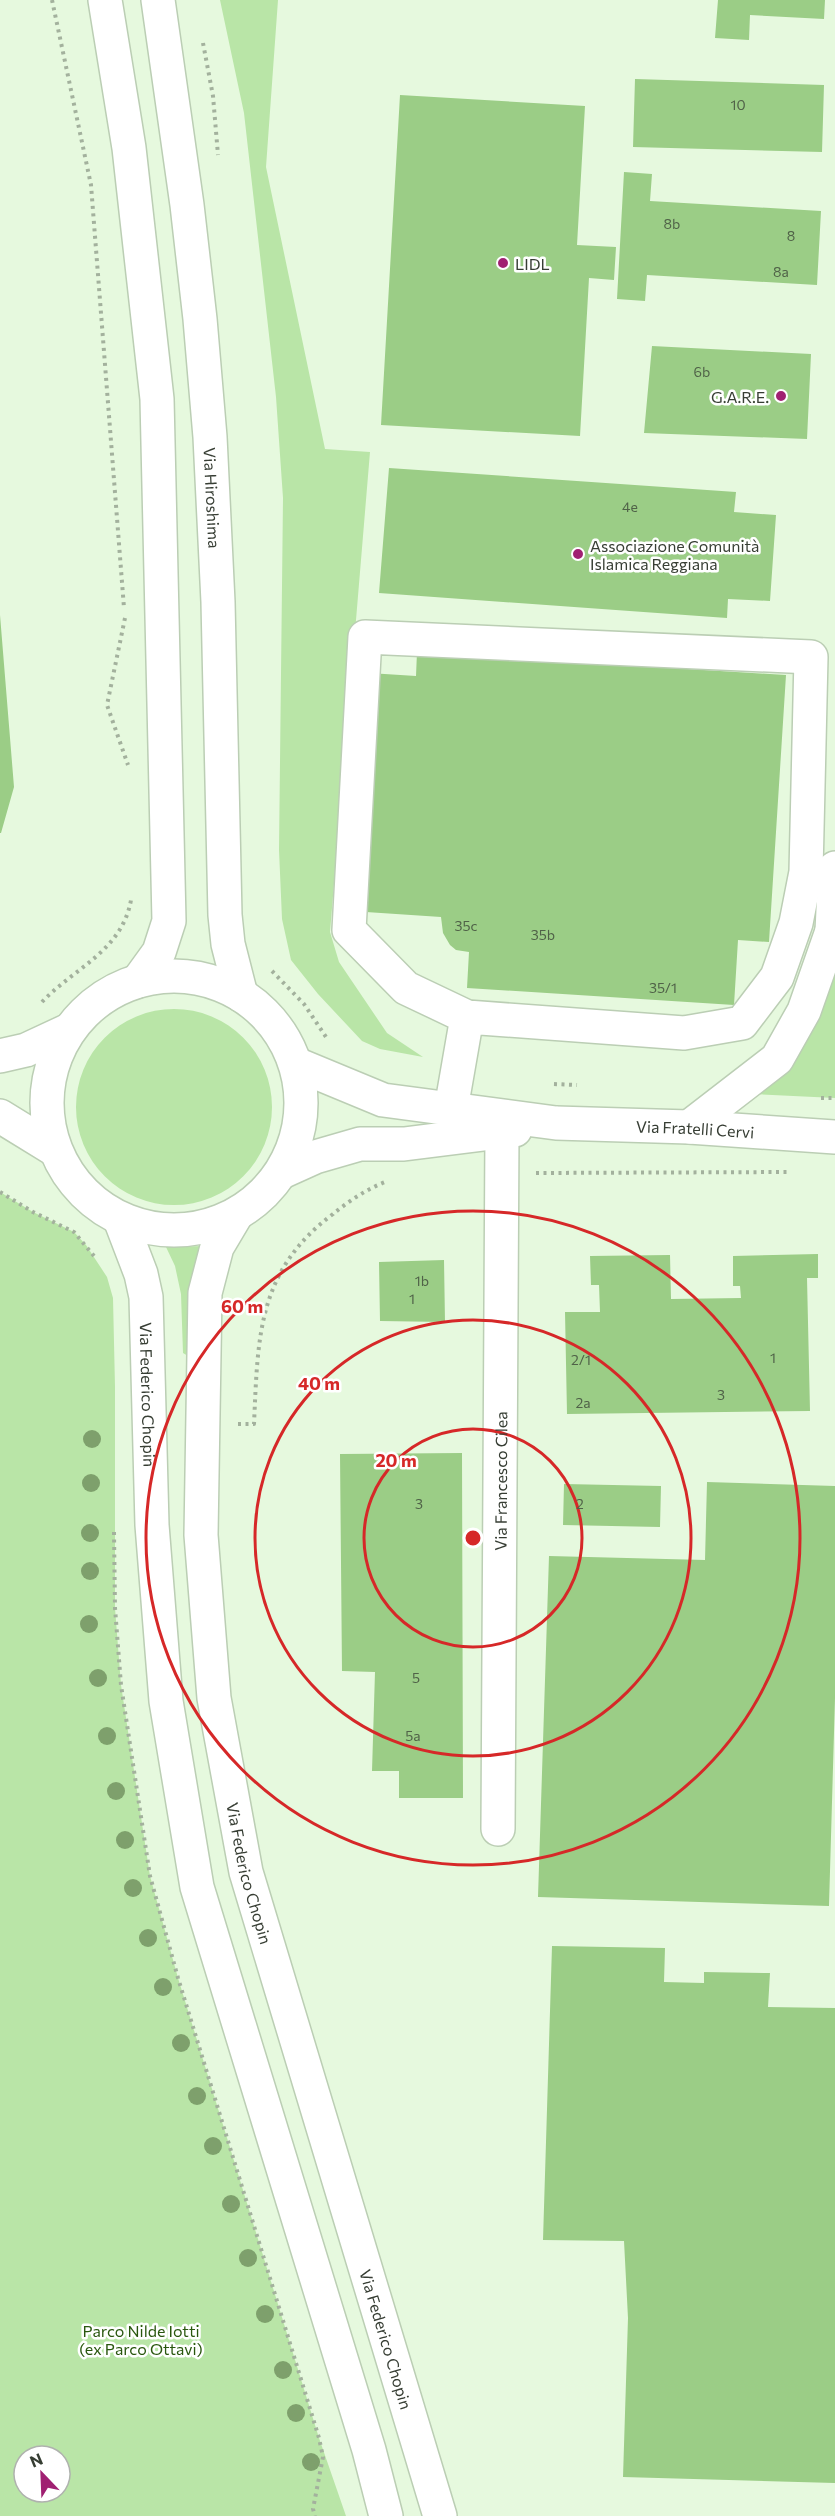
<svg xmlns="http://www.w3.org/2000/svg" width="835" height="2516" font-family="Commissioner,sans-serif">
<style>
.green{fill:#b9e5a7;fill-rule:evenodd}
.building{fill:#9bcd86}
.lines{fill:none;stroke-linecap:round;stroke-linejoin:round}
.minor-casing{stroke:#bbceb4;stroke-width:36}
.major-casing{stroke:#bbceb4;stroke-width:36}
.path{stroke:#a3b19d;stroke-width:4;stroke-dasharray:3 4.5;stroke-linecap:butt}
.minor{stroke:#fff;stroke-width:33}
.major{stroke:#fff;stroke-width:33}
.tree{fill:#7ea06c}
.ring{fill:none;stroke:#d62828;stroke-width:3}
.poi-dot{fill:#a02072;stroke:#fff;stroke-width:2}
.labels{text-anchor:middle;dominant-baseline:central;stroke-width:5;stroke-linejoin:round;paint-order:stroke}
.number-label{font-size:14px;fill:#506248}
.poi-label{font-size:16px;fill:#373e34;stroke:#fff;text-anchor:start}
.street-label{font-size:16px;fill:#373e34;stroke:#fff}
.park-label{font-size:16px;fill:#29570e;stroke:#fff}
.centre{fill:#d62828;stroke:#fff;stroke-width:3}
.ring-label{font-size:18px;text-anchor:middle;font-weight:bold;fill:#d62828;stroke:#fff;stroke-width:5;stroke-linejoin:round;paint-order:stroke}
</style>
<rect width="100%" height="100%" fill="#e6f9de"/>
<path class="green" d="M220,0H278L266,167L325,449L370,452L330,932L339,962L387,1033L423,1057L380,1049L362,1041L318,994L291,960L282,919L279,850L283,498L276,397L244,113Z
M835,945V1098L733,1093L777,1059Z
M76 1107a98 98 0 1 1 196 0a98 98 0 1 1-196 0Z
M0,1192L33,1212L74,1232L86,1245L107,1277L113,1298L115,1387V1608L121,1685L150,1876L178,1978L319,2438L346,2516H0ZM24,2456H60V2492H24Z
M205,1246L188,1356L183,1353L181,1294L175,1266L166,1247Z"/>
<path class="building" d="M718,0H825L824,19L750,15L749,40L715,38Z
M635,79L824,85L822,152L633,147Z
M400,95L585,106L577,245L616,247L614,280L589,278L580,436L381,425Z
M624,172L652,174L650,201L821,211L817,285L647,275L645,301L617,299Z
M652,346L811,354L807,439L644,433Z
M389,468L736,492L734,512L776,515L770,601L728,599L727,618L379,593Z
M0,615L14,787L1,833H0Z
M417,652L786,675L769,942L738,940L734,1005L467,988L469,952L456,950L450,945L443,933L441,917L366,912L369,673L416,676Z
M818,1254V1278H807L810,1411L567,1414L565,1312H600L599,1285H591L590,1256L670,1255L671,1299L741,1298L740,1286H733V1256Z
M444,1260L445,1322L380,1321L379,1262Z
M462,1453L463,1798H399V1771H372L375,1672L342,1671L340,1454Z
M707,1482L835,1486V1698L829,1906L538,1897L549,1556L705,1560Z
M564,1484L661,1486L660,1527L563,1525Z
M552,1946L665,1948L664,1982L704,1983V1972L770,1973L768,2007L835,2008V2483L623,2477L628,2318L624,2241L543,2240Z"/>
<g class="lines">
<g class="minor-casing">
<g id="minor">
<path d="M835,868L832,931L835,945"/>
<path d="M451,1109L467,1017L406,988L349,930L365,637L811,657L806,872L796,923L777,977L742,1023L684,1033L467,1017"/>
<path d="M689,1127L777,1059L804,1011L832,931"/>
<path id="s1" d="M498,1829L502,1132"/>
</g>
</g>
<g class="major-casing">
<g id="major">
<path d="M105,0L129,148L157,399L169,921L159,952L138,981"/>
<path id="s2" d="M158,0L187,205L200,319L210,437L218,602L225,915L228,944L241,995"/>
<circle cx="174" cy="1103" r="127"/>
<path d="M0,1056L26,1050L69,1030"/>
<path id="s3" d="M296,1064L383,1100L556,1123L689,1127L835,1137"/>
<path d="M0,1116L52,1148"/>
<path d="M284,1171L315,1157L360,1144H404L515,1130"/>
<path id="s4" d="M236,1215L217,1247L205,1293L201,1535L214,1698L246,1872L440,2516"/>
<path id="s5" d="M120,1219L141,1274L146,1297L152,1525L166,1701L197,1887L369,2450L386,2516"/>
</g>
</g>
<path class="path" d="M52,0L91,185L124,608
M203,43L213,96L218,155
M125,618L107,705L128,765
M272,971L304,1004L326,1037
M42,1002C74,968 122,951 131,900
M554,1084L577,1085
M821,1098H835
M536,1173L789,1172
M0,1192L33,1212L74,1232L94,1256
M238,1424H254C258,1337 257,1271 333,1214C349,1201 368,1188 388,1181
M114,1532L115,1608L121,1685L150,1876L178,1978L319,2438L323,2457L313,2509L315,2516"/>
<use href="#minor" class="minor"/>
<use href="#major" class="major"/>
</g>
<g class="tree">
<circle cx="92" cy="1439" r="9"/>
<circle cx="91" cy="1483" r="9"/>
<circle cx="90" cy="1533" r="9"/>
<circle cx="90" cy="1571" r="9"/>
<circle cx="89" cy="1624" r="9"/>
<circle cx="98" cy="1678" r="9"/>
<circle cx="107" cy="1736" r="9"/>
<circle cx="116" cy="1791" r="9"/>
<circle cx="125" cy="1840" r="9"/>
<circle cx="133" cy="1888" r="9"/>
<circle cx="148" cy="1938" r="9"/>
<circle cx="163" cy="1987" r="9"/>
<circle cx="181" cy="2043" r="9"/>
<circle cx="197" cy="2096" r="9"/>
<circle cx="213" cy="2146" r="9"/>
<circle cx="231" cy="2204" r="9"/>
<circle cx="248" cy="2258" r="9"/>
<circle cx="265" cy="2314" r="9"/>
<circle cx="283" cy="2370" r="9"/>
<circle cx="296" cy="2413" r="9"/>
<circle cx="311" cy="2462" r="9"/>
</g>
<g class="ring">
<circle cx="473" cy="1538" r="109"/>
<circle cx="473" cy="1538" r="218"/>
<circle cx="473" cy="1538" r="327"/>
</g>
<g class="poi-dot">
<circle cx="503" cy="263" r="6"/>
<circle cx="781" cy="396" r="6"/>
<circle cx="578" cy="554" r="6"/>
</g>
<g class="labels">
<g class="number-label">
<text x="738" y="104">10</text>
<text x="672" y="223">8b</text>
<text x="791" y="235">8</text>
<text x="781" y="271">8a</text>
<text x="702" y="371">6b</text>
<text x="630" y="506">4e</text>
<text x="466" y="925">35c</text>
<text x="543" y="934">35b</text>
<text x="663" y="987">35/1</text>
<text x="422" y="1280">1b</text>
<text x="412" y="1298">1</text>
<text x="773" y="1357">1</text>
<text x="581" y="1359">2/1</text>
<text x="721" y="1394">3</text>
<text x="583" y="1402">2a</text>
<text x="419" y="1503">3</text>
<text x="580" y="1503">2</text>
<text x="416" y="1677">5</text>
<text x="413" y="1735">5a</text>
</g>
<g class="poi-label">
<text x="515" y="263">LIDL</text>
<text x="769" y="396" text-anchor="end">G.A.R.E.</text>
<text x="590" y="545">Associazione Comunità<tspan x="590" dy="18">Islamica Reggiana</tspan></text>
</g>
<g class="street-label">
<text stroke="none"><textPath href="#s2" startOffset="501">Via Hiroshima</textPath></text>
<text stroke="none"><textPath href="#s3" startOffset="408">Via Fratelli Cervi</textPath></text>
<text stroke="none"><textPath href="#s5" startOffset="180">Via Federico Chopin</textPath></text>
<text stroke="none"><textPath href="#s1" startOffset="348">Via Francesco Cilea</textPath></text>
<text stroke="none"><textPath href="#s4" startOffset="669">Via Federico Chopin</textPath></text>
<text stroke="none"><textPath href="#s4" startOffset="1155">Via Federico Chopin</textPath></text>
</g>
<g class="park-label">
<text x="141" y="2330">Parco Nilde Iotti<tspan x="141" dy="18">(ex Parco Ottavi)</tspan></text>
</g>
</g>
<circle cx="473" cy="1538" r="9" class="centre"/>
<g class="ring-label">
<text x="242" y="1313">60 m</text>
<text x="319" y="1390">40 m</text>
<text x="396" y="1467">20 m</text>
</g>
<g transform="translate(42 2474) rotate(337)"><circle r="28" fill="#ffffff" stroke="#afb2ae" stroke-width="1.5"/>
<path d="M0-4.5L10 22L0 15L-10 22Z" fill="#a02072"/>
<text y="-9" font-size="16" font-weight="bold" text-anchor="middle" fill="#373e34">N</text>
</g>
</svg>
